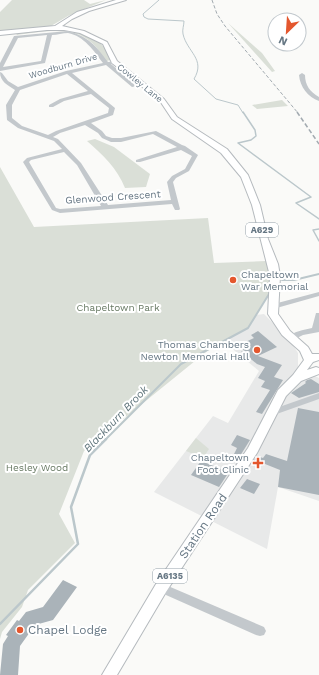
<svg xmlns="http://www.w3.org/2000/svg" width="319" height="675" font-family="'Work Sans',sans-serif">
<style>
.built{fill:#e8e9e9}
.green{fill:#dadfd7}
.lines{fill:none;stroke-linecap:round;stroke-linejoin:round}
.stream-far3{stroke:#bbc7cb;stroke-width:1}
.stream-far2{stroke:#bbc7cb;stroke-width:1.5}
.stream-far1{stroke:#bbc7cb;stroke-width:2}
.stream{stroke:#bbc7cb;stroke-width:2.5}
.building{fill:#aab3b9}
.major-casing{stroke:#b5babe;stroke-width:2}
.minor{fill:#c3c8cc;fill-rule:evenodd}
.major{fill:#fff;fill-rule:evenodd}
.rail-far1{stroke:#a2aab0;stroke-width:1;stroke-dasharray:3.5 2;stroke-linecap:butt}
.rail{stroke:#a2aab0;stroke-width:1.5;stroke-dasharray:4.5 2.5;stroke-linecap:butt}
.poi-dot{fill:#e4572e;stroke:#fff;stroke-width:1.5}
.labels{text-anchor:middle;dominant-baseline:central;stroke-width:4;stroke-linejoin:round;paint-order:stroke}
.far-street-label{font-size:9px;fill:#657683;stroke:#fff}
.shield{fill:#fff;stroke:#939fa8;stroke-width:1}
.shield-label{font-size:9px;font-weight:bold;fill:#657683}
.street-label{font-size:10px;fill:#657683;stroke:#fff}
.poi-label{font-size:10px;fill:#657683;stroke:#fff;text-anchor:end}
.park-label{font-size:10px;fill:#687a64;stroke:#fff}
.water-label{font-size:11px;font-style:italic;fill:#60757c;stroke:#fff}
.near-street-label{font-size:12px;fill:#657683;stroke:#fff}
.near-poi-label{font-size:12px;fill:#657683;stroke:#fff;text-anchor:start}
</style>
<rect width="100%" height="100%" fill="#fafaf8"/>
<path class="built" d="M264,314L289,339L298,353V368L319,378V501L278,487L267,549L154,492L213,416L228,423L259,371L223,341L247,328L256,315Z"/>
<path class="green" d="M12,0H84L90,4L106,0L68,16L51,26L0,32V12Z
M228,23L262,53L275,71L272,72Z
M36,30C56,30 93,29 105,49C107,52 108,57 110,60L104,62C101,55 98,48 92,43C73,25 41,32 17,35L15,32Z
M282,100L288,106L257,109L252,105Z
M95,139L114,147L150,174L146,187L125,188C117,168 103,155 87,141Z
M0,167L34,227L208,218L214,263L266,261L271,275L269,294L248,328L211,348L84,451L59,514L75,543L28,590L22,607L2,632L0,639Z
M196,438L209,449L203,458L186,451Z"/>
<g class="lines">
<path class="stream-far3" d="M159,0L143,14L144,17L148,19L184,21C184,25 182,30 183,34C187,52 206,59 194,79L216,99L238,105L243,113"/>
<path class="stream-far2" d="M243,112L255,130L256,136L251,140L238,143L311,197L296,203L319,219
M319,229L313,230L319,241"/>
<path class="stream-far1" d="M282,280H294L319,274
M105,440L181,364L248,328L269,294"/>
<path class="stream" d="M0,624L78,544L71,507L90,455L106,439"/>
</g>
<path class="building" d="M258,331L277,347L258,356L282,365L274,377L283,380L262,414L256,412L270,390L261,387L265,381L258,378L265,367L257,364L241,351H245L237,346L254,338L251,335Z
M311,379L319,384V392L299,398L291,393L306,383L305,382L307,380Z
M298,408L319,412V495L278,487L280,470L265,464L264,466L253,462L257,456L263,458L266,454L287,461Z
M237,435L250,440L240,456L234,454L237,448L231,445Z
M203,458L208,460L206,463L229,472L219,487L191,475Z
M247,479L260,484L254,494L240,488Z
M63,580L77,587L53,620L35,625L20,646L18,675H0L3,644L8,636L6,635L17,620L19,621L26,612L43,607Z"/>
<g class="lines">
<g class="major-casing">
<path id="major" d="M116,0H126L89,11L72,19L62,26L84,31L107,42L117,61L164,99L177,117L227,149L248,175L260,205L268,239L278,264L280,276L278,314L290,331L308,347L312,354H319V360L313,362L307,370L316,367L319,368V374L301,381L286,396L257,453L166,592L117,675H102L156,584L248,448L278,390L293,375L304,360L300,351L282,335L268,314L270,276L252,205L241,177L221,153L172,119L160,101L112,63L103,44L80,33L64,30H47L0,35V31L55,26L77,12Z"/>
</g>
<path class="minor" d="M68,31C89,37 95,45 108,62L116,61V63L111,64L137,86L132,87L106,65L72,73L115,108L113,115L91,123L102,131L106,136L112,138H121L156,131L182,145L185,146L198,155L189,171L176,178L173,182L180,209L179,210H175L172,204L60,213L52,210L23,162L27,158L62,149L54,141L18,128L7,120L6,105L15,90C8,85 0,82 0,72L2,73L8,81L18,87L66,71L103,63C94,51 84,36 68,33C63,33 57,35 52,35L45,63L0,71V63L14,36ZM47,35L41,61L3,67L18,38ZM67,74L88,91L60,99L49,105V107H53L64,101L91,94L109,108L108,113L56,131L48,135L22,126L12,118V105L20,90ZM85,125L98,133L102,138L111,142H121L153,134L177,147L136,160V162H140L181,150L192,156L185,169L172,176L167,182L171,200L108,205L81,163L58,139L53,137L60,133ZM64,152L77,165L101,206L60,209L56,208L29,162L31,160Z
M302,73L305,75C305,85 310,92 319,97V101C308,97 300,87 299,75Z
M319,292V296L273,309L269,307L270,305Z
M316,313H319V332L303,335L291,341L288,340L287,338C294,331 303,330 312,328Z
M319,393V399L271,416L268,415L267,413L268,411Z
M161,583L264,627L266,631L264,635L260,636L256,635L157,591L156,588L157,585Z"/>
<use href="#major" class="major"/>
<path class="rail-far1" d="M212,0L217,14L225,26L298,113"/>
<path class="rail" d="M297,112L319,144"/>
</g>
<g class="poi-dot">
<circle cx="233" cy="280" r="4"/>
<circle cx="257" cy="350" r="4"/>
<path d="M256 457h4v4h4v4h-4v4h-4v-4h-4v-4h4z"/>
<circle cx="20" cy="630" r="4"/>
</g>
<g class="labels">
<g class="far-street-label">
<text transform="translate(63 66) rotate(-16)">Woodburn Drive</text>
<text transform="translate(140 83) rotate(39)">Cowley Lane</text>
</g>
<g class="shield">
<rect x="246" y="223" width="32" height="14" rx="3"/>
<rect x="153" y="569" width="34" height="14" rx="3"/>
</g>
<g class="shield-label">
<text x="262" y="230">A629</text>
<text x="170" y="576">A6135</text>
</g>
<g class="street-label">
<text transform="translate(113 197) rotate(-4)">Glenwood Crescent</text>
</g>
<g class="poi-label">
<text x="241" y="274" text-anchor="start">Chapeltown<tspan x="241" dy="12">War Memorial</tspan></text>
<text x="249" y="344">Thomas Chambers<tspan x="249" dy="12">Newton Memorial Hall</tspan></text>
<text x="249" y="457">Chapeltown<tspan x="249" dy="12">Foot Clinic</tspan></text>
</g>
<g class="park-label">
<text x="118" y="307">Chapeltown Park</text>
<text x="37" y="467">Hesley Wood</text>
</g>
<g class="water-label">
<text transform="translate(116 419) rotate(-46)">Blackburn Brook</text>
</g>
<g class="near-street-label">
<text transform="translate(203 526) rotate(-56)">Station Road</text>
</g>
<g class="near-poi-label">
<text x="28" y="630">Chapel Lodge</text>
</g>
</g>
<g transform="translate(287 32) rotate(205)"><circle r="19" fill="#ffffff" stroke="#c1c8cd"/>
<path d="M0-3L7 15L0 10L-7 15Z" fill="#e4572e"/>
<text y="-6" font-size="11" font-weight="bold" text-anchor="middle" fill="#657683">N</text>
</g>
</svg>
